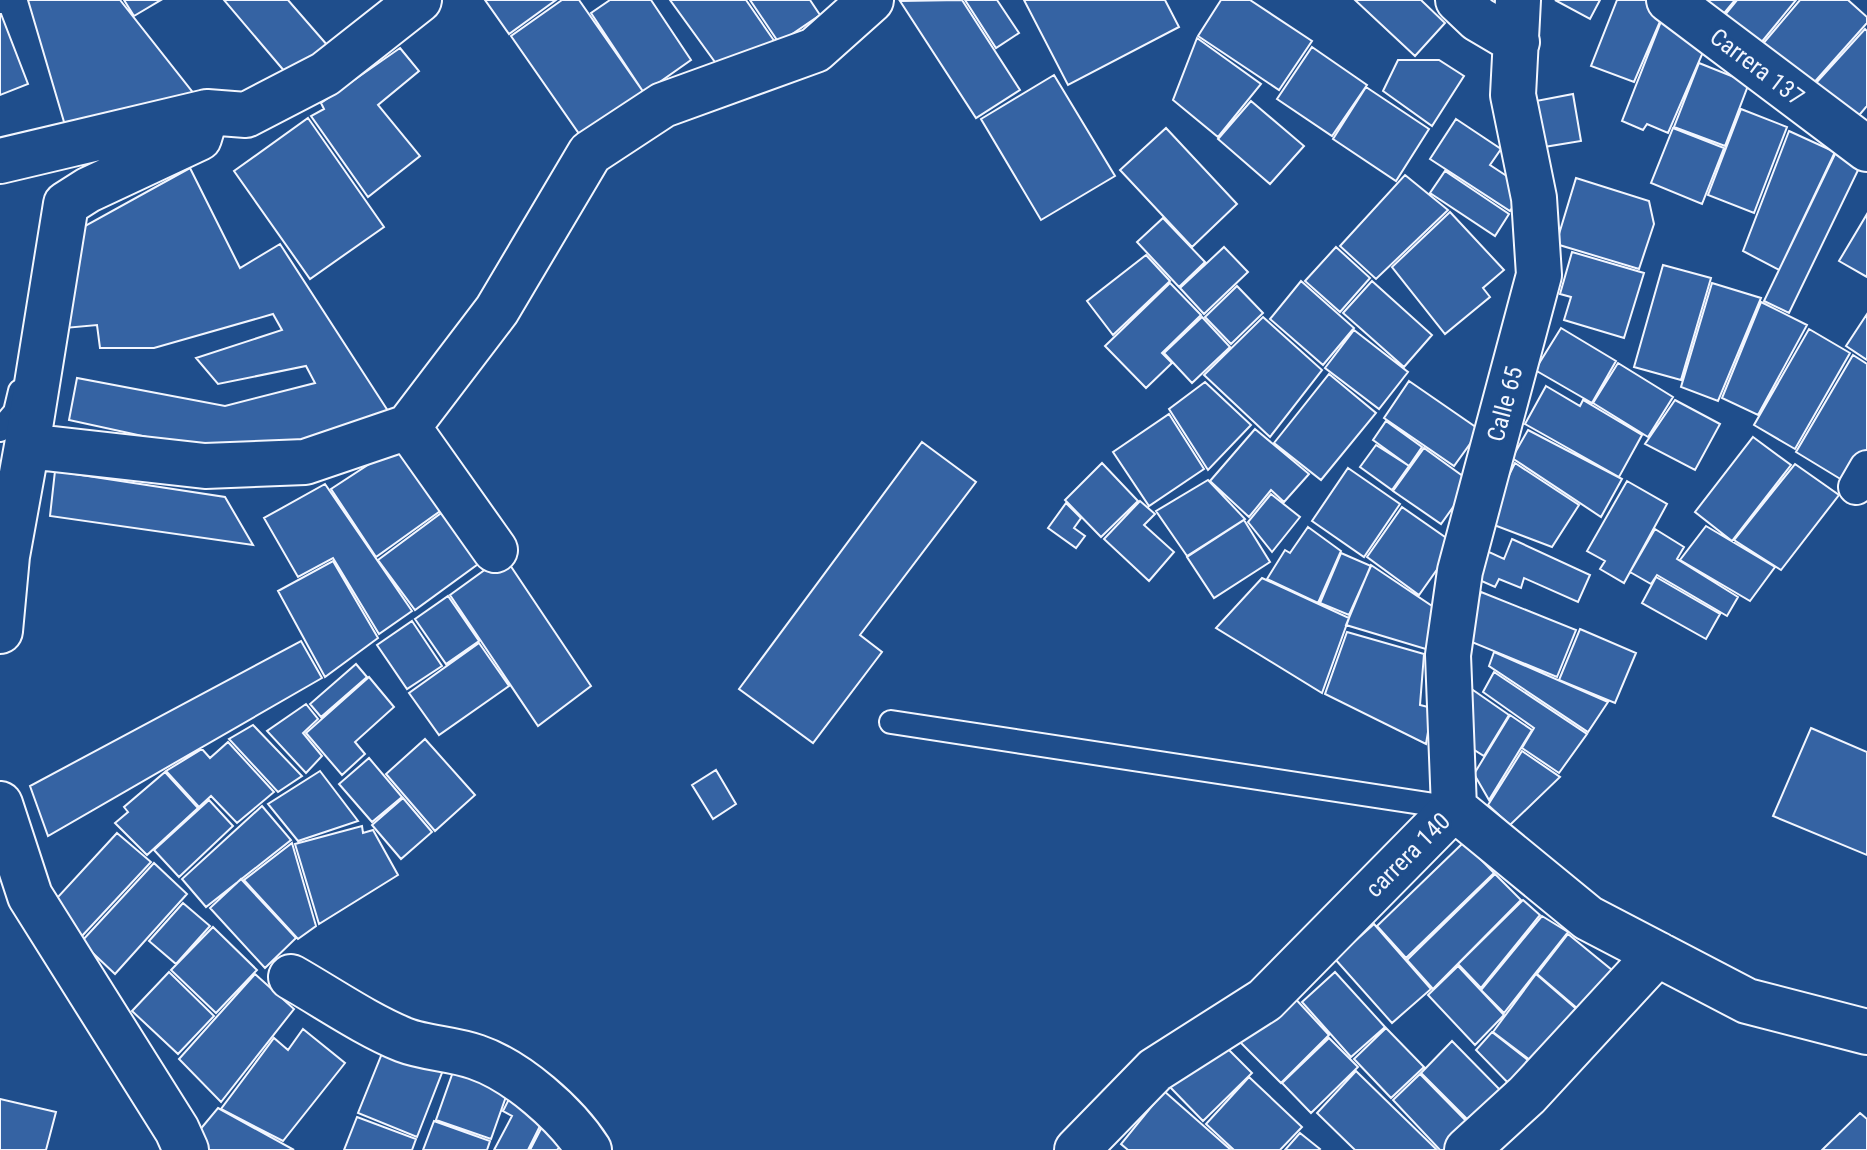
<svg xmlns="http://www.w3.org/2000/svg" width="1867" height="1150" font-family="'Roboto Condensed',sans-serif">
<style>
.building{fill:#3563a3;stroke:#f2f6ff;stroke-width:2}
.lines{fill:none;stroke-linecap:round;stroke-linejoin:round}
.service-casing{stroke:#f2f6ff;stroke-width:26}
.pedestrian-casing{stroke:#f2f6ff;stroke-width:38}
.minor-casing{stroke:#f2f6ff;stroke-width:48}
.service{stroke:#1f4e8c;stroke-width:22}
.pedestrian{stroke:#1f4e8c;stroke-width:34}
.minor{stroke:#1f4e8c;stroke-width:44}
.labels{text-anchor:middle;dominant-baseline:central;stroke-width:6;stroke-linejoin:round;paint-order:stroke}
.street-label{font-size:24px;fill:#f2f6ff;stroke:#1f4e8c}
</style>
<rect width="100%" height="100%" fill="#1f4e8c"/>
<path class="building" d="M28,0H120L198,99L67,132Z
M124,0H161L134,16Z
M224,0H288L328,46L291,79Z
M485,0H556L509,34Z
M562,0H579L644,93L582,138L511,36Z
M610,0H651L691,60L644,93L591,13Z
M670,0H746L775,42L720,69Z
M750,0H810L820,15L779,43Z
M962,0L1020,90L976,118L900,1Z
M965,0H997L1019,33L996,48Z
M1024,0H1165L1179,27L1068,85Z
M1221,0H1250L1312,41L1279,90L1198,36Z
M1355,0H1421L1445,23L1415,56Z
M1555,0H1600L1590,19Z
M1617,0H1648L1665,10L1634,82L1591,66Z
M1699,0H1735L1721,17Z
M1737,0H1796L1760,44L1724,16Z
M1800,0H1848L1867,17V23L1811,86L1761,46Z
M0,14H1L28,84L0,95Z
M1662,19L1707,43L1668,133L1647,124L1643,130L1622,121Z
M1865,29L1867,31V106L1855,120L1815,84Z
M1197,38L1261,84L1218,137L1173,100Z
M1312,47L1367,85L1332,136L1277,99Z
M400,48L419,71L378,105L420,156L368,197L311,116L324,109L321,103Z
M1398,60H1439L1464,76L1432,126L1383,91Z
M1699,63L1749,83L1725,146L1674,127Z
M1054,75L1115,176L1041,220L981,119Z
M1366,87L1429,129L1396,181L1333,139Z
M1573,94L1581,141L1544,147L1536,101Z
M1251,101L1304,146L1270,184L1218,139Z
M1741,109L1787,127L1754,213L1708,195Z
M308,118L384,227L310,279L234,171Z
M1456,119L1501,149L1490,165L1525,188L1510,211L1430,159Z
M1166,128L1237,204L1192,247L1120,170Z
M1673,128L1724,148L1702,204L1651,183Z
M1789,131L1835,152L1779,270L1743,251Z
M1836,152L1861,164L1789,313L1764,301Z
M190,168L240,268L280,244L390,414L285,457L225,454L69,420L77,378L225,406L315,383L306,366L218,384L196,358L282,330L273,314L154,348H100L97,325L65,328L74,232Z
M1445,171L1509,214L1495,236L1430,193Z
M1405,175L1448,210L1376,279L1340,246Z
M1576,178L1649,201L1654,224L1639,269L1556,244Z
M1450,212L1504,270L1483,288L1490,297L1445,334L1392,267Z
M1867,214V277L1839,261Z
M1163,218L1205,262L1179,287L1137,242Z
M1224,247L1248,272L1204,314L1180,288Z
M1336,247L1370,278L1340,312L1305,281Z
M1572,252L1644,273L1624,338L1564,320L1571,297L1560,294Z
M1146,255L1170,281L1113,335L1087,301Z
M1663,265L1711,278L1681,380L1634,367Z
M1301,281L1354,328L1323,365L1270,319Z
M1372,281L1432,335L1404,367L1343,313Z
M1170,283L1201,315L1162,353L1172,363L1146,388L1105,346Z
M1712,283L1761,298L1718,401L1681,387Z
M1237,286L1263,313L1231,344L1205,317Z
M1761,302L1807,325L1758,415L1722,398Z
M1867,314V360L1846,346Z
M1202,317L1230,347L1192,383L1164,353Z
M1263,317L1322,370L1270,437L1204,375Z
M1561,328L1616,361L1592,403L1535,370Z
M1809,329L1850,353L1795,449L1754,425Z
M1354,330L1408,372L1379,409L1325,368Z
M1853,355L1867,364V450L1847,483L1796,452Z
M1618,363L1673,397L1648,437L1593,403Z
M1329,374L1376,413L1321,480L1274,443Z
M1409,381L1480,430L1454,466L1384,418Z
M1205,382L1251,425L1208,470L1169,409Z
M1546,386L1580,406L1583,400L1642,435L1619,477L1525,424Z
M1675,400L1720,424L1695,470L1645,444Z
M1169,414L1204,469L1149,506L1113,452Z
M1386,421L1422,447L1409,466L1373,440Z
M1255,429L1309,474L1284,502L1271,490L1249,517L1210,481Z
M1528,430L1622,479L1601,517L1512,458Z
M1753,437L1791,465L1732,541L1695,512Z
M922,442L976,482L860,635L882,652L813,743L739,689Z
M400,444L443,509L376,557L331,489Z
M1376,445L1409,466L1392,490L1360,467Z
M1424,448L1471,482L1441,524L1393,491Z
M1102,463L1138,501L1101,537L1065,500Z
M1515,463L1579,505L1552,547L1486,522Z
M1795,464L1839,495L1781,570L1734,540Z
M1348,468L1400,504L1364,557L1312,521Z
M55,471L225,497L253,545L50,516Z
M1208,480L1245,519L1187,556L1156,511Z
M1627,481L1667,504L1624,583L1600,569L1605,561L1587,551Z
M325,484L412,611L379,634L333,558L298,577L264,518Z
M1271,494L1300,517L1272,552L1248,522Z
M1140,501L1155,514L1144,525L1174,552L1149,581L1104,539Z
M1066,503L1081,518L1074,528L1085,536L1076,548L1048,528Z
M1402,507L1455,544L1419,595L1367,557Z
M448,508L485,559L415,610L378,560Z
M1244,520L1270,562L1214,598L1187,557Z
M1706,526L1775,567L1750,601L1680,560Z
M1308,527L1341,551L1318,603L1267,579L1285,550L1290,553Z
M1655,529L1684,547L1677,559L1738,597L1727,616L1657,575L1651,584L1630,572Z
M1512,539L1590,575L1578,602L1524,578L1521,588L1499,579L1495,587L1477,579L1487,551L1504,559Z
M1341,553L1371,566L1349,615L1320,603Z
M504,556L591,686L538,726L450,595Z
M333,561L378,638L325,677L278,591Z
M1371,565L1435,608L1429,650L1346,625Z
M1656,577L1720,614L1706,639L1642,603Z
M1262,578L1349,618L1322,693L1216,628Z
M1481,592L1576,630L1557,677L1462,638Z
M448,596L479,641L446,664L415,619Z
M412,621L442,666L407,689L377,645Z
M1580,629L1636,653L1615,703L1559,680Z
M1347,632L1424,654L1420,705L1432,708L1426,744L1325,694Z
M301,641L322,678L48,836L30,786Z
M479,643L509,686L439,735L409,693Z
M1494,652L1608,702L1588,732L1489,666Z
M356,664L367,677L321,717L310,704Z
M1494,672L1587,734L1559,773L1522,748L1534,728L1483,692Z
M369,677L394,707L355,742L365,754L342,775L306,733Z
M1473,690L1509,715L1484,756L1468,746L1467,701Z
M306,704L318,719L303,733L322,756L306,773L267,731Z
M1510,715L1532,730L1489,800L1474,774Z
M253,725L302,776L278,792L229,739Z
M1811,728L1867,752V855L1773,816Z
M425,739L475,795L435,831L386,774Z
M228,742L274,792L237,823L211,796L199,807L166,771L202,749L210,758Z
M1522,751L1560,777L1510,825L1488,805Z
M369,758L402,797L372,822L339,784Z
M716,770L736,804L713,819L692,785Z
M320,771L358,821L298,841L268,804Z
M165,772L198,808L147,855L115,823L128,812L124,807Z
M403,798L432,832L401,859L372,825Z
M209,800L233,826L179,877L154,850Z
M262,806L291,840L206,907L182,879Z
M362,826L363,833L373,830L398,875L319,924L295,844Z
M117,833L151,862L81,937L57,898Z
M1464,842L1494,873L1406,958L1377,926Z
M292,843L316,926L298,939L244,880Z
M154,863L187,894L115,974L81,942Z
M1495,874L1521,900L1433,989L1407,960Z
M241,879L296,938L265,968L210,908Z
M1523,900L1540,915L1481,988L1458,964Z
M183,903L210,926L176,964L149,941Z
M1542,916L1568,932L1504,1013L1481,990Z
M1374,924L1431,989L1392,1023L1335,959Z
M213,927L257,970L216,1013L171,970Z
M1568,934L1618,975L1585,1015L1537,974Z
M1458,966L1504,1015L1475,1045L1428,995Z
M169,972L214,1016L178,1054L132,1011Z
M1335,972L1385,1027L1351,1057L1302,1002Z
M255,974L294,1009L221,1102L179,1059Z
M1536,974L1581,1013L1538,1066L1493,1032Z
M1290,993L1329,1035L1281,1083L1240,1042Z
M1386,1028L1424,1067L1391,1098L1354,1059Z
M303,1029L345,1063L283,1141L221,1109L274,1038L288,1050Z
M1492,1032L1537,1067L1515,1090L1476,1050Z
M1329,1038L1358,1067L1311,1113L1282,1083Z
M1218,1039L1252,1073L1203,1121L1169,1086Z
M387,1041L445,1065L417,1137L358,1113Z
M1452,1041L1507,1097L1476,1128L1421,1073Z
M454,1069L509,1088L491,1139L436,1120Z
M1356,1071L1437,1150H1355L1317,1113Z
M1420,1074L1476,1131L1455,1150H1440L1393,1100Z
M1249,1077L1302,1127L1280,1150H1234L1206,1124Z
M1164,1091L1231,1150H1128L1121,1144Z
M510,1097L546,1114L528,1150H494L512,1116L503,1111Z
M0,1099L56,1112L46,1150H0Z
M218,1108L294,1150H198L193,1138Z
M1860,1113L1867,1119V1150H1822Z
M357,1117L416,1139L412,1150H344Z
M547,1117L570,1137L557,1150H530Z
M434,1121L490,1141L487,1150H423Z
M1300,1133L1320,1149L1319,1150H1285Z"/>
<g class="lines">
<g class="service-casing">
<path id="service" d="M0,430L15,412L20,391
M891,722L1454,808"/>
</g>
<g class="pedestrian-casing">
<path id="pedestrian" d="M1856,487L1867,468"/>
</g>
<g class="minor-casing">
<path id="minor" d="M1458,0L1478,19L1517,42
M1669,0L1867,149
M0,161L207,112
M408,427L495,550
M27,446L205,466L305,462L408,427L497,310L590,153L663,105L815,50L871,0
M0,631L7,556L27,446L66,204L88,190L199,138L207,112L246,115L325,74L419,0
M0,804L30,896L177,1130L186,1150
M1454,808L1448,655L1460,571L1539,275L1534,198L1513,95L1518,0
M291,977C328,998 365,1024 404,1040C424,1048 454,1049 476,1057C517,1071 566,1114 589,1150
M1077,1150L1155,1070L1265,1000L1454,808L1588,918L1747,1001L1867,1032
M1467,1150L1527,1095L1657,954"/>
</g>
<use href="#service" class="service"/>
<use href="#pedestrian" class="pedestrian"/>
<use href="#minor" class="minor"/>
</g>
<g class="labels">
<g class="street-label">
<text transform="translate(1757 67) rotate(37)">Carrera 137</text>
<text transform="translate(1505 404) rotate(-75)">Calle 65</text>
<text transform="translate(1408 855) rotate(-45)">carrera 140</text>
</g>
</g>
</svg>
